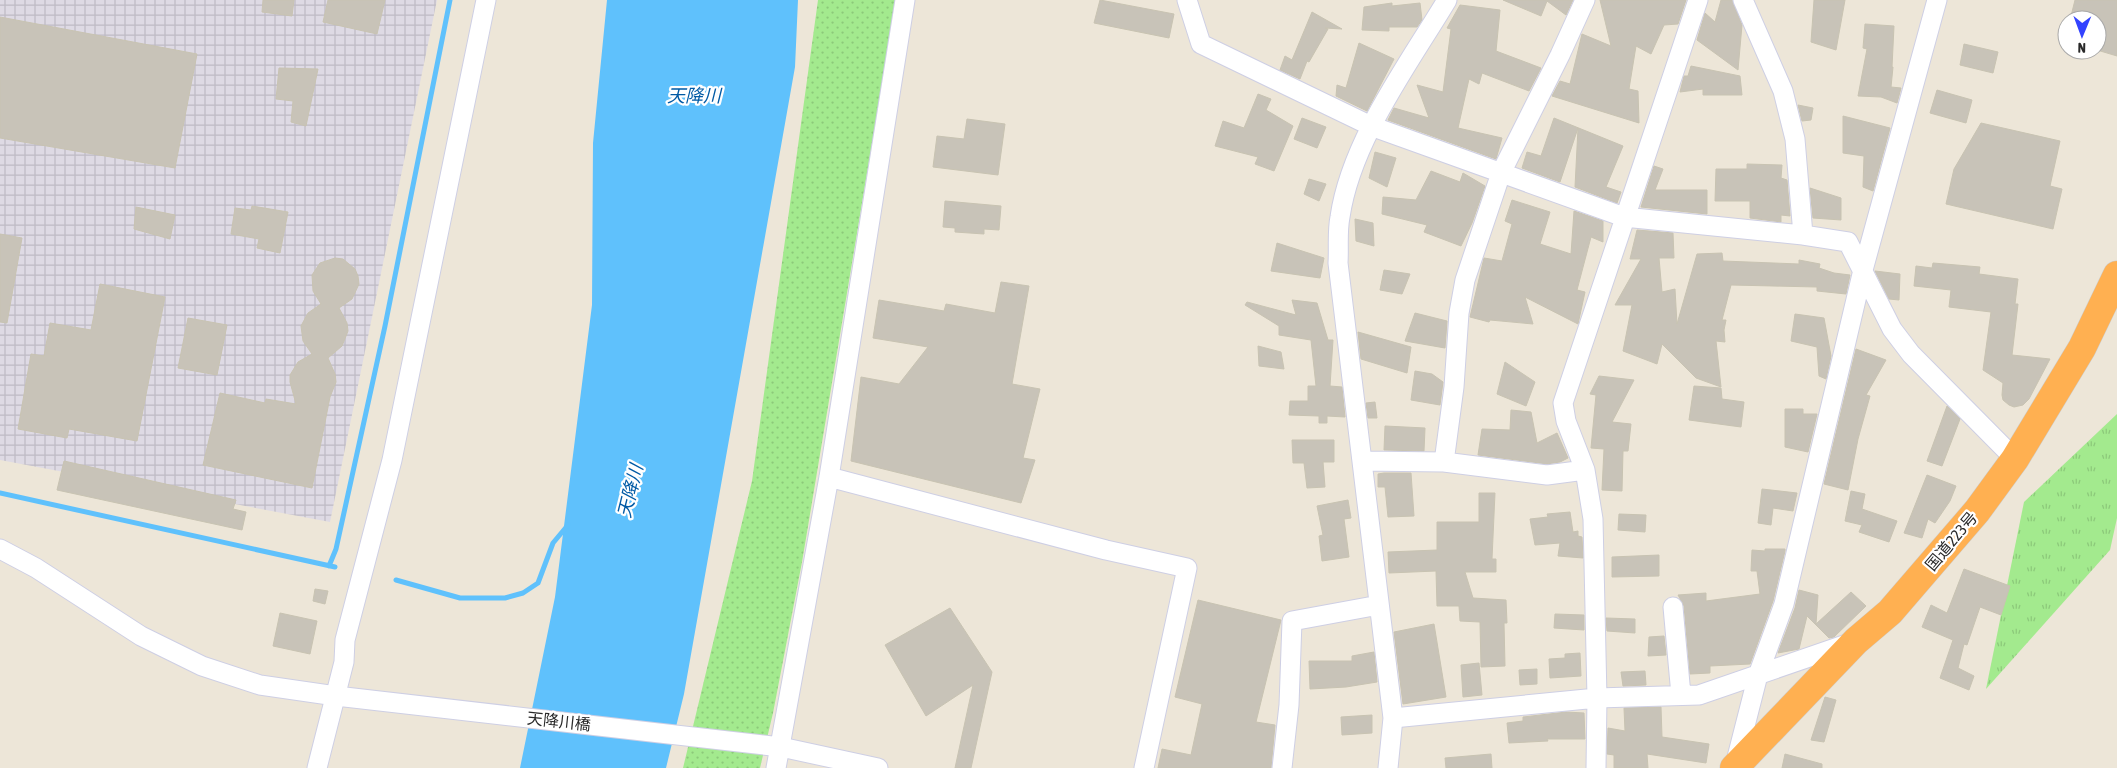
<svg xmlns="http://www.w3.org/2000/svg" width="2117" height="768" font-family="'Asap Condensed','Noto Sans JP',sans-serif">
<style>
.industrial{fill:url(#industrial-grid)}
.grass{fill:url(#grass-tufts)}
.park{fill:url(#park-dots)}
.water{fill:#5fc1fc}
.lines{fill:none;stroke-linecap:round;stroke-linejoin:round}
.stream{stroke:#5fc1fc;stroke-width:5}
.building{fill:#c8c3b8;stroke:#c8c3b2}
.minor-casing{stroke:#cecfe4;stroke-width:21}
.highway-casing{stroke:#ccc;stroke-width:29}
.minor{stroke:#fff;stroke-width:19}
.highway{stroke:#ffb051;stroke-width:28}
.labels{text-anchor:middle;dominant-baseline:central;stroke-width:4.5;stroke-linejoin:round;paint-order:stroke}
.street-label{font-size:16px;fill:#292929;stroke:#fff}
.water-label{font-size:18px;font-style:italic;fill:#005aa5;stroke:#fff}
</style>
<defs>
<pattern id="industrial-grid" width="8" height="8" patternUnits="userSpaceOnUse" patternTransform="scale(1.25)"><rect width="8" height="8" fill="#dedae4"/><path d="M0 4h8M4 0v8" fill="none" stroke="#bebbc4"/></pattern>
<pattern id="grass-tufts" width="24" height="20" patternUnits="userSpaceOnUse" patternTransform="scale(1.25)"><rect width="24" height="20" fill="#a3ea8e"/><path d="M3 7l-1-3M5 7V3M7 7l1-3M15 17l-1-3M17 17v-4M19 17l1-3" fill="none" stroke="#8cc97a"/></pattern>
<pattern id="park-dots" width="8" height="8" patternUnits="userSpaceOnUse" patternTransform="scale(1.25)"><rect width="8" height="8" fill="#a3ea8e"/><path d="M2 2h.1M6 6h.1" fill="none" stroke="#8cc97a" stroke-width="1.8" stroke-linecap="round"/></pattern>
</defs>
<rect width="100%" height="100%" fill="#ede6d8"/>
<path class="industrial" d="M0,0H437L330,522L0,460Z"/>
<path class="grass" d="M2117,414V518L2110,550L1986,689L2024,502Z"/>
<path class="park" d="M818,0H896L802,562L773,713L760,768H683L752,481Z"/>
<path class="water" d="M607,0H798L795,67L684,694L666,768H520L555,597L592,305L593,143Z"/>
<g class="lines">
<path class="stream" d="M0,493L335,567
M329,566L336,549L385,326L450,0
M396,580L460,598H505L523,593L538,583L553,543L568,525"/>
</g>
<path class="building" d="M263,0H294L292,16L262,12Z
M328,0H385L377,34L323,22Z
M1100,0L1174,14L1169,38L1094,23Z
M1503,0H1573L1566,15L1547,1L1541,16Z
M1600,0H1686L1678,24L1664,25L1651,54L1636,46L1629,89L1638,91L1639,123L1552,96L1560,81L1570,84L1582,34L1611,46Z
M1721,0H1732L1742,25L1738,70L1697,40L1705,13L1715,22Z
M1814,0H1845L1836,50L1811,42Z
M2075,0H2117V56L2097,50V20H2070Z
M1392,3V6L1420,3L1422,20L1417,27H1389V31L1362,30L1364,7Z
M1460,5L1500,10L1496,51L1541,68L1529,91L1482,73L1479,84L1469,79L1458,128L1502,138L1496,159L1388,120L1394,108L1429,118L1417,85L1443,92L1451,29L1447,28Z
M1312,12L1342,29L1325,28L1328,29L1309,62L1307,61L1300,79L1280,70L1285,56L1292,60Z
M0,17L197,54L175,168L0,138Z
M1865,24L1894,26L1892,67H1893L1891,87L1901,88L1897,103L1881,97L1858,96L1867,49L1863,48Z
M1359,43L1394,59L1367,111L1336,96L1337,85L1346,88Z
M1964,44L1998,52L1993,73L1960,65Z
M1691,66L1740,76L1742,95H1703V89L1680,92L1684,76H1688Z
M279,68L318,69L306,126L291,122L293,101L276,99Z
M1937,90L1972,100L1966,123L1930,113Z
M1258,94L1271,99L1266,110L1293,126L1274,171L1255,164L1258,157L1215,146L1223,121L1244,128Z
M1798,105L1813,108L1811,120L1802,121Z
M1843,116L1890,128L1873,191L1863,187L1864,156L1843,153Z
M1302,118L1326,127L1317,148L1294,139Z
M1554,118L1623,146L1606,187L1621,192L1617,203L1575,187L1578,128L1560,182L1522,168L1527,152L1541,156Z
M967,119L1005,124L998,175L933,167L937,136L964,139Z
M1981,123L2060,141L2050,186L2062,189L2053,229L1946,204L1954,169Z
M1375,152L1396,158L1387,187L1369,178Z
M1747,164L1782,165L1781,178L1787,180L1790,216L1781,215V222L1750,218V201H1715L1716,169H1747Z
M1654,166L1663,169L1655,190H1707V214L1641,207Z
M1431,171L1460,182L1463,173L1485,186L1472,223L1461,246L1424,232L1427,225L1382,214L1383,197L1416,200Z
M1309,179L1326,184L1319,201L1304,194Z
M1810,188L1841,198V220L1813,218Z
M1512,200L1550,212L1540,244L1571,254L1574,211L1603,221V242L1591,237L1577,290L1585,292L1578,324L1525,297L1533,324L1490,320L1489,322L1470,317L1484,258L1502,261L1512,224L1505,221Z
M945,201L1001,206L999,230L984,229V234L955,232V228L943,227Z
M252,206L288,212L280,253L257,248L259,239L231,234L235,208L251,210Z
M136,207L175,215L170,239L134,229Z
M1355,219L1373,223L1374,246L1356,241Z
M1637,230L1673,233L1674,258H1659L1662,292L1675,289L1677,324L1697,254L1722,253L1723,261L1799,264V260L1820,264L1819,268L1834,273L1850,275L1846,294L1817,291V287L1731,285L1722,320H1726L1724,330L1725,342L1716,341L1721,387L1696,378L1662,344L1657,364L1623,351L1632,305H1615L1641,259H1630Z
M0,234L22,238L7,323L0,322Z
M1277,243L1324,258L1320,278L1271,271Z
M335,258L343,259L355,269L358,276L359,284L352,299L339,308L347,323L348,331L342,346L328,358L335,374L336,382L330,397L312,488L203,465L220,393L265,403L266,399L296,404L290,382V375L298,362L312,354L303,341L301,326L308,313L321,304L313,291L312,275L320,263Z
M1933,263L1980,267L1979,274L2018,279L2015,304H2018L2012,355L2050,359L2029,399L2023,405L2014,407L2009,405L2003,400L2002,395L2003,383L1983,370L1991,312L1949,307L1951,290L1914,286L1916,266L1932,268Z
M1384,270L1410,274L1402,294L1380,290Z
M1875,271L1900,274L1899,300L1889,299Z
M1001,282L1029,286L1012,384L1040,389L1023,458L1035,460L1021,503L851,461L861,377L899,384L928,347L873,338L879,300L944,311L946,304L995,313Z
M100,284L165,297L137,441L69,429L67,438L18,429L31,354L44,356L50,323L91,330Z
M1292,300L1317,303L1328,340H1333L1330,386L1342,387L1345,417L1327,416V423H1319V416L1289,415L1290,401H1308V386H1316L1311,340L1279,335V326L1245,305L1247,302L1296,315Z
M1415,313L1447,321L1445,348L1405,341Z
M1795,314L1824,318L1831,356L1826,379L1819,376L1817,347L1791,341Z
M188,318L227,325L217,375L178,368Z
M1358,332L1411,347L1407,373L1361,359Z
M1258,346L1281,352L1284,369L1259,366Z
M1856,349L1886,360L1866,395L1870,396L1858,439L1848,490L1824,484Z
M1505,362L1535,382L1526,406L1497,394Z
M1415,371L1432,374L1443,382L1440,405L1411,400Z
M1599,376L1634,380L1612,422L1631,424L1628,451H1623L1622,491L1602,490L1604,449L1591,448L1596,395L1590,394Z
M1694,386L1721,388L1722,399L1744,402L1741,427L1689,420Z
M1375,402L1377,418H1368L1366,403Z
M1947,406L1960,419L1942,466L1927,461Z
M1785,409H1803V414H1817L1808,452L1785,447Z
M1511,410L1531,412L1537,443L1557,433L1568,458L1560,462L1547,464L1478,455L1482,429L1510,430Z
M1385,426L1425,428L1424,451L1384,450Z
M1292,440H1334V462H1323L1325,487L1307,488L1304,463H1293Z
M64,461L236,500L233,509L246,512L242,530L57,490Z
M1384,473H1411L1414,516L1388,517L1385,487H1378V474Z
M1927,475L1956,486L1950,501L1935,523L1928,519L1922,538L1904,533Z
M1762,489L1797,493L1793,511L1773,508L1771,525L1758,523Z
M1851,491L1865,494L1862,509L1897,521L1889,542L1859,532L1862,525L1845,521Z
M1479,493H1495L1492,559H1496V572H1465L1473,598L1506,600L1507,623H1504L1505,666L1481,667L1480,622L1460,621L1459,606H1437L1436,571L1389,573L1388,552L1437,550V522H1479Z
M1348,500L1351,518L1344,519L1349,557L1322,561L1319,536L1323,535L1317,506Z
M1570,512L1573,532L1578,531V536L1582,537L1583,558L1558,556L1560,543L1535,545L1530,519L1548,517L1547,514Z
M1619,514L1646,515L1645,532L1618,530Z
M1765,549H1785V551L1773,601L1750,664L1710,666V673L1690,674L1684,606L1678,595L1706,593V601L1760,594L1757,571H1751L1752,550L1765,551Z
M1659,555V576L1612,577V557Z
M1964,569L2010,586L2001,615L1980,607L1967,645L1964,644L1958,668L1974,676L1969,690L1940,678L1953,640L1922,627L1931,605L1947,613Z
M315,589L328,591L325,604L313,601Z
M1799,590L1818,595L1816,624L1851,592L1866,606L1834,637L1829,638L1807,616L1799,649L1778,653L1795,608Z
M1198,600L1281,620L1256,722L1275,725L1271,768H1158L1162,749L1191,755L1202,704L1175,697Z
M950,608L992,672L971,768H955L973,685L926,716L885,645Z
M280,613L317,621L310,654L273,646Z
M1555,614L1584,615V630L1554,628Z
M1606,618L1635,619V633L1607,631Z
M1434,624L1446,697L1403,704L1394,632Z
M1664,636L1666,655L1648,656L1649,637Z
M1374,652L1377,682L1346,687L1310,689L1309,661H1352V656Z
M1580,653L1581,676L1550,678L1549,659L1565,658V654Z
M1479,663L1482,695L1463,697L1461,665Z
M1537,669V684L1520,685L1519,670Z
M1645,671L1646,685L1623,686L1621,672Z
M1825,697L1836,700L1824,742L1811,740Z
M1661,707L1662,737L1709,744L1706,763L1647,754L1648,768H1614V755L1607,754L1608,728L1625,731L1624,708Z
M1566,712L1584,713L1585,739H1547L1548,741L1509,743L1507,723L1523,721V717Z
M1372,715V733L1342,735L1341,717Z
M1491,754L1492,768H1446L1445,758Z
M1785,754L1822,764V768H1782Z"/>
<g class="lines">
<g class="minor-casing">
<path id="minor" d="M1187,0L1201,44L1371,126L1624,217L1803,235L1848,242L1892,329L1911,354L2015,459
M1743,0L1783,91L1795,139L1803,235
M1362,461L1444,462L1547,475L1585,470
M1444,462L1454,387L1459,313L1465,280L1501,173L1560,55L1585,0
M829,477L1106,550L1187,568L1144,768
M0,549L36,568L141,636L202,666L260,685L336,696L781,747L878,768
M1673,607L1681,695
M1393,718L1597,698L1699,695L1850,643
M1735,765L1758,675L1784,604L1863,270L1937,0
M317,768L344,662L345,640L392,460L486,0
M776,768L829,477L905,0
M1282,768L1289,705L1292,621L1379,605
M1388,768L1393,718L1338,263C1339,248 1337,232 1340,217C1351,141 1408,65 1447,0
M1596,768L1597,698L1593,519L1585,470L1566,421L1563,403L1698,0"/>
</g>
<g class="highway-casing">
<path id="highway" d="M1734,768L1856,641L1890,612L1977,511L2015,459L2082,348L2117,275"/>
</g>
<use href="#minor" class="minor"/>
<use href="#highway" class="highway"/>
</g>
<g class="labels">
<g class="street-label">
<text transform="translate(1951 541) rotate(-50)">国道223号</text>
<text transform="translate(559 721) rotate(6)">天降川橋</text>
</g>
<g class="water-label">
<text x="694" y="95">天降川</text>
<text transform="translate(630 491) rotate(-76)">天降川</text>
</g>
</g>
<g transform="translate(2082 35) rotate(181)"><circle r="24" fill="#ffffff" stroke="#a9a9a9"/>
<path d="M0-4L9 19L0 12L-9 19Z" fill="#3343ff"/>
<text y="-8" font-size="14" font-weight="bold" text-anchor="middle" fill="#292929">N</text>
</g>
</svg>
